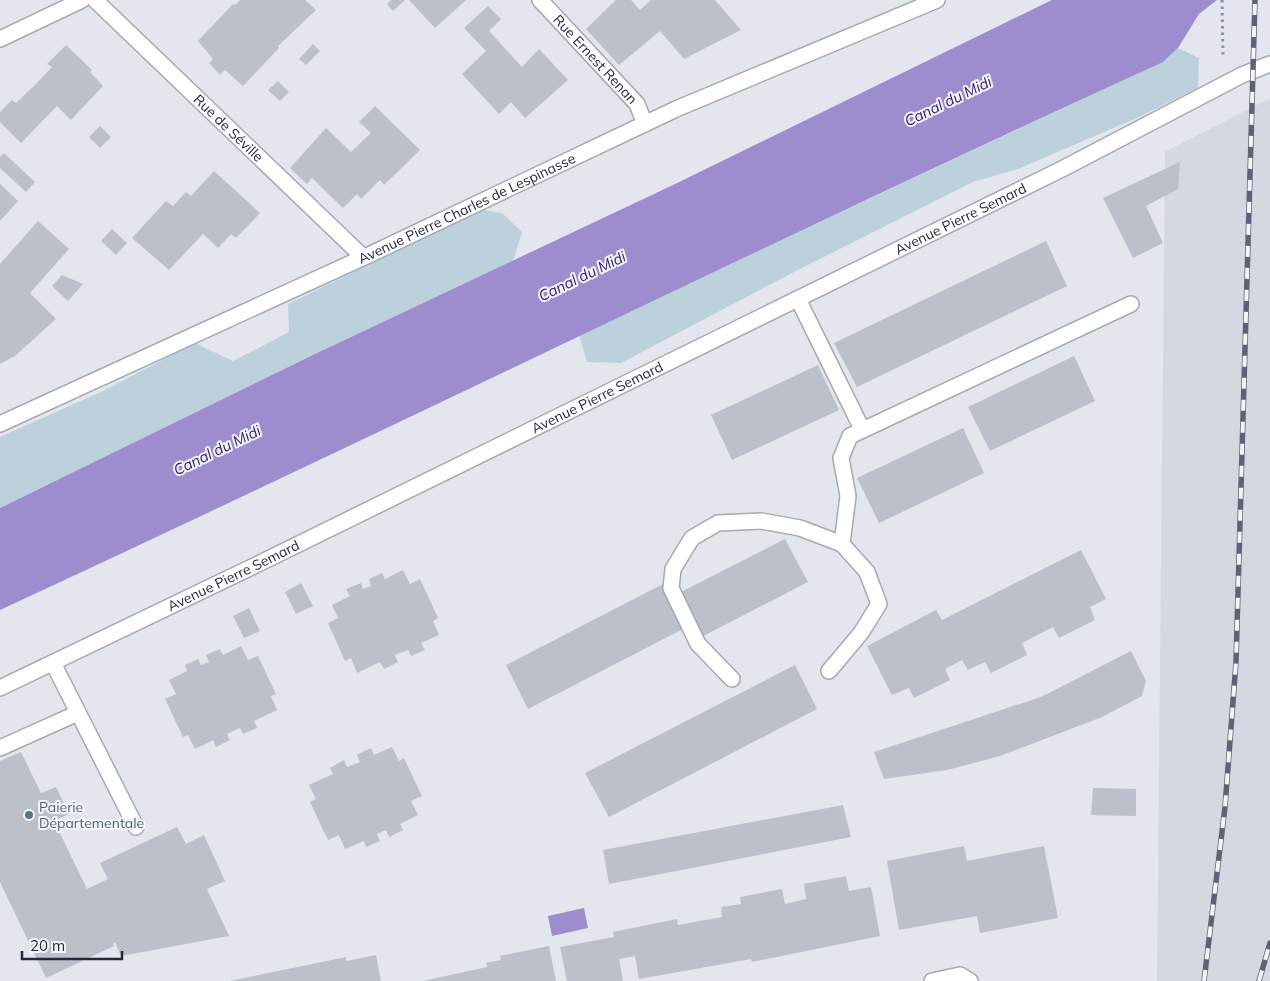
<svg xmlns="http://www.w3.org/2000/svg" width="1270" height="981" font-family="Mulish,sans-serif">
<style>
.built{fill:#d4d8e0}
.green{fill:#bdd1dc}
.water{fill:#9d8dcf}
.building{fill:#bbc0ca}
.lines{fill:none;stroke-linecap:round;stroke-linejoin:round}
.minor-casing{stroke:#a6a9b4;stroke-width:18}
.path{stroke:#858eae;stroke-width:3;stroke-dasharray:2.5 4;stroke-linecap:butt}
.minor{stroke:#fff;stroke-width:15}
.rail-casing{stroke:#5e6278;stroke-width:5.5}
.rail{stroke:#f3f6f9;stroke-width:4;stroke-dasharray:11;stroke-linecap:butt}
.service-dot{fill:#5c6f8a;stroke:#f3f6f9;stroke-width:2}
.labels{text-anchor:middle;dominant-baseline:central;stroke-width:4;stroke-linejoin:round;paint-order:stroke}
.street-label{font-size:14px;fill:#23283d;stroke:#f3f6f9}
.service-label{font-size:14px;fill:#4e5e75;stroke:#f3f6f9;text-anchor:start}
.water-label{font-size:15px;font-style:italic;fill:#362076;stroke:#f3f6f9}
</style>
<rect width="100%" height="100%" fill="#e3e6ec"/>
<path class="built" d="M1270,98V981H1157L1165,152Z"/>
<path class="green" d="M1178,48L1199,58L1198,88L1139,117L1018,169L973,182L796,271L621,363L587,362L579,335L1166,60Z
M482,210L502,213L522,232L513,261L315,354L0,508V437L103,391L195,343L233,361L289,332L288,304Z"/>
<path class="water" d="M1052,0H1217L1199,14L1178,48L1163,62C773,240 389,430 0,610V508L315,354L673,185Z
M584,908L588,928L552,936L548,916Z"/>
<path class="building" d="M240,0H305L316,10L278,46L279,48L243,86L225,70L220,75L209,63L213,59L198,41L233,4L235,5Z
M391,0H405L393,11L387,4Z
M409,0H466L435,28Z
M616,0H631L640,10L651,0H715L741,30L684,59L660,31L619,65L586,29Z
M488,6L501,19L489,31L522,67L539,49L568,80L525,118L511,102L499,114L462,74L486,51L464,28Z
M313,44L320,51L306,65L299,59Z
M66,45L92,70L90,72L103,86L71,120L57,106L21,143L0,122V112L12,100L16,103L35,85L52,67L47,64Z
M278,81L289,92L280,101L268,90Z
M375,106L420,150L384,185L380,180L361,199L357,194L343,208L312,178L307,184L290,168L326,128L351,152L371,133L359,122Z
M100,126L111,137L100,148L89,137Z
M4,153L35,182L26,192L0,168V157Z
M1180,162L1178,189L1146,206L1163,243L1133,258L1103,198Z
M214,171L260,213L236,238L231,234L218,248L203,234L169,270L132,238L166,201L173,206L186,192L191,196Z
M0,184L18,201L0,221Z
M38,221L69,249L30,293L56,319L15,356L0,364V264Z
M112,229L127,243L116,255L101,241Z
M1046,241L1067,286L857,387L834,343Z
M62,275L83,284L68,301L52,286Z
M1074,356L1095,401L990,451L968,407Z
M818,365L839,410L732,460L711,415Z
M963,428L984,473L879,523L857,478Z
M785,539L808,582L703,636L681,592Z
M1081,550L1106,599L1090,607L1095,620L1059,638L1053,627L1022,643L1027,655L991,673L985,662L968,670L962,660L945,669L950,680L914,698L909,688L892,695L867,646L936,610L942,620Z
M403,570L410,584L420,579L438,618L433,621L439,635L421,643L425,650L411,656L408,650L395,655L398,662L384,669L380,662L357,673L351,658L345,661L328,623L338,618L332,605L350,596L346,589L361,583L363,589L371,586L369,579L382,573L385,579Z
M301,583L313,606L296,614L285,592Z
M663,584L685,628L528,709L506,665Z
M249,608L260,631L244,638L233,616Z
M241,646L248,660L258,656L276,694L271,696L277,710L254,721L257,728L243,734L240,728L227,734L230,740L216,747L213,740L195,749L188,735L183,737L165,699L176,694L169,680L187,671L185,665L198,659L201,665L209,662L206,655L220,649L223,655Z
M1131,651L1146,681L1142,696L1102,717L1000,756L947,770L884,779L874,752L1041,697Z
M795,665L817,709L609,817L585,773Z
M392,747L399,761L404,758L422,796L411,801L418,815L400,824L403,830L389,837L386,830L377,834L380,841L366,847L364,841L345,849L339,835L328,840L310,802L316,799L309,785L333,774L330,768L344,760L347,767L360,762L357,755L371,748L374,755Z
M21,752L41,793L56,787L69,814L54,821L87,889L108,879L100,863L177,827L186,844L204,835L225,881L207,889L229,936L121,956L115,942L113,944L114,946L46,978L0,882V761Z
M1093,788L1136,789V816L1091,815Z
M843,805L851,837L609,884L603,850Z
M964,846L967,861L1044,846L1058,918L980,933L977,916L899,930L887,861Z
M846,876L849,891L871,887L880,936L752,962L751,959L639,979L635,956L619,959L623,981H567L560,947L614,937L613,932L677,919L678,925L722,917L721,907L741,904L740,897L782,889L785,904L806,899L804,884Z
M549,946L556,981H423L487,967L486,963L501,960L500,956Z
M376,955L381,981H230L346,957V961Z"/>
<g class="lines">
<g class="minor-casing">
<g id="minor">
<path id="s1" d="M95,0L362,256"/>
<path id="s2" d="M540,0L637,104L645,124"/>
<path d="M0,39L82,0"/>
<path d="M798,299L862,429"/>
<path id="s3" d="M0,424L371,254L676,109L937,0"/>
<path d="M53,663L136,827"/>
<path d="M829,671L861,633L879,604L867,572L842,544L848,496L841,458L850,436L1131,304"/>
<path d="M732,679L698,644L671,588L673,569L692,538L718,523L761,521L800,528L842,544"/>
<path id="s4" d="M0,688L256,565L1062,169L1242,75L1270,64"/>
<path d="M0,748L78,713"/>
<path d="M932,981L960,975L970,981"/>
</g>
</g>
<path class="path" d="M1222,0L1223,57"/>
<use href="#minor" class="minor"/>
<g class="rail-casing">
<path id="rail" d="M1204,981L1225,807L1236,662L1255,0
M1259,981L1270,943"/>
</g>
<use href="#rail" class="rail"/>
</g>
<circle class="service-dot" cx="29" cy="815" r="5"/>
<g class="labels">
<g class="street-label">
<text stroke="none"><textPath href="#s2" startOffset="81">Rue Ernest Renan</textPath></text>
<text stroke="none"><textPath href="#s1" startOffset="185">Rue de Séville</textPath></text>
<text stroke="none"><textPath href="#s3" startOffset="514">Avenue Pierre Charles de Lespinasse</textPath></text>
<text stroke="none"><textPath href="#s4" startOffset="1069">Avenue Pierre Semard</textPath></text>
<text stroke="none"><textPath href="#s4" startOffset="664">Avenue Pierre Semard</textPath></text>
<text stroke="none"><textPath href="#s4" startOffset="259">Avenue Pierre Semard</textPath></text>
</g>
<g class="service-label">
<text x="39" y="807">Paierie<tspan x="39" dy="16">Départementale</tspan></text>
</g>
<g class="water-label">
<text transform="translate(948 101) rotate(-26)">Canal du Midi</text>
<text transform="translate(582 276) rotate(-26)">Canal du Midi</text>
<text transform="translate(217 450) rotate(-26)">Canal du Midi</text>
</g>
</g>
<path d="M22 951v8h100v-8" fill="none" stroke="#23283d" stroke-width="2.5"/>
<text x="30" y="951" font-size="15" fill="#23283d" stroke="#f3f6f9" stroke-width="4" paint-order="stroke">20 m</text>
</svg>
